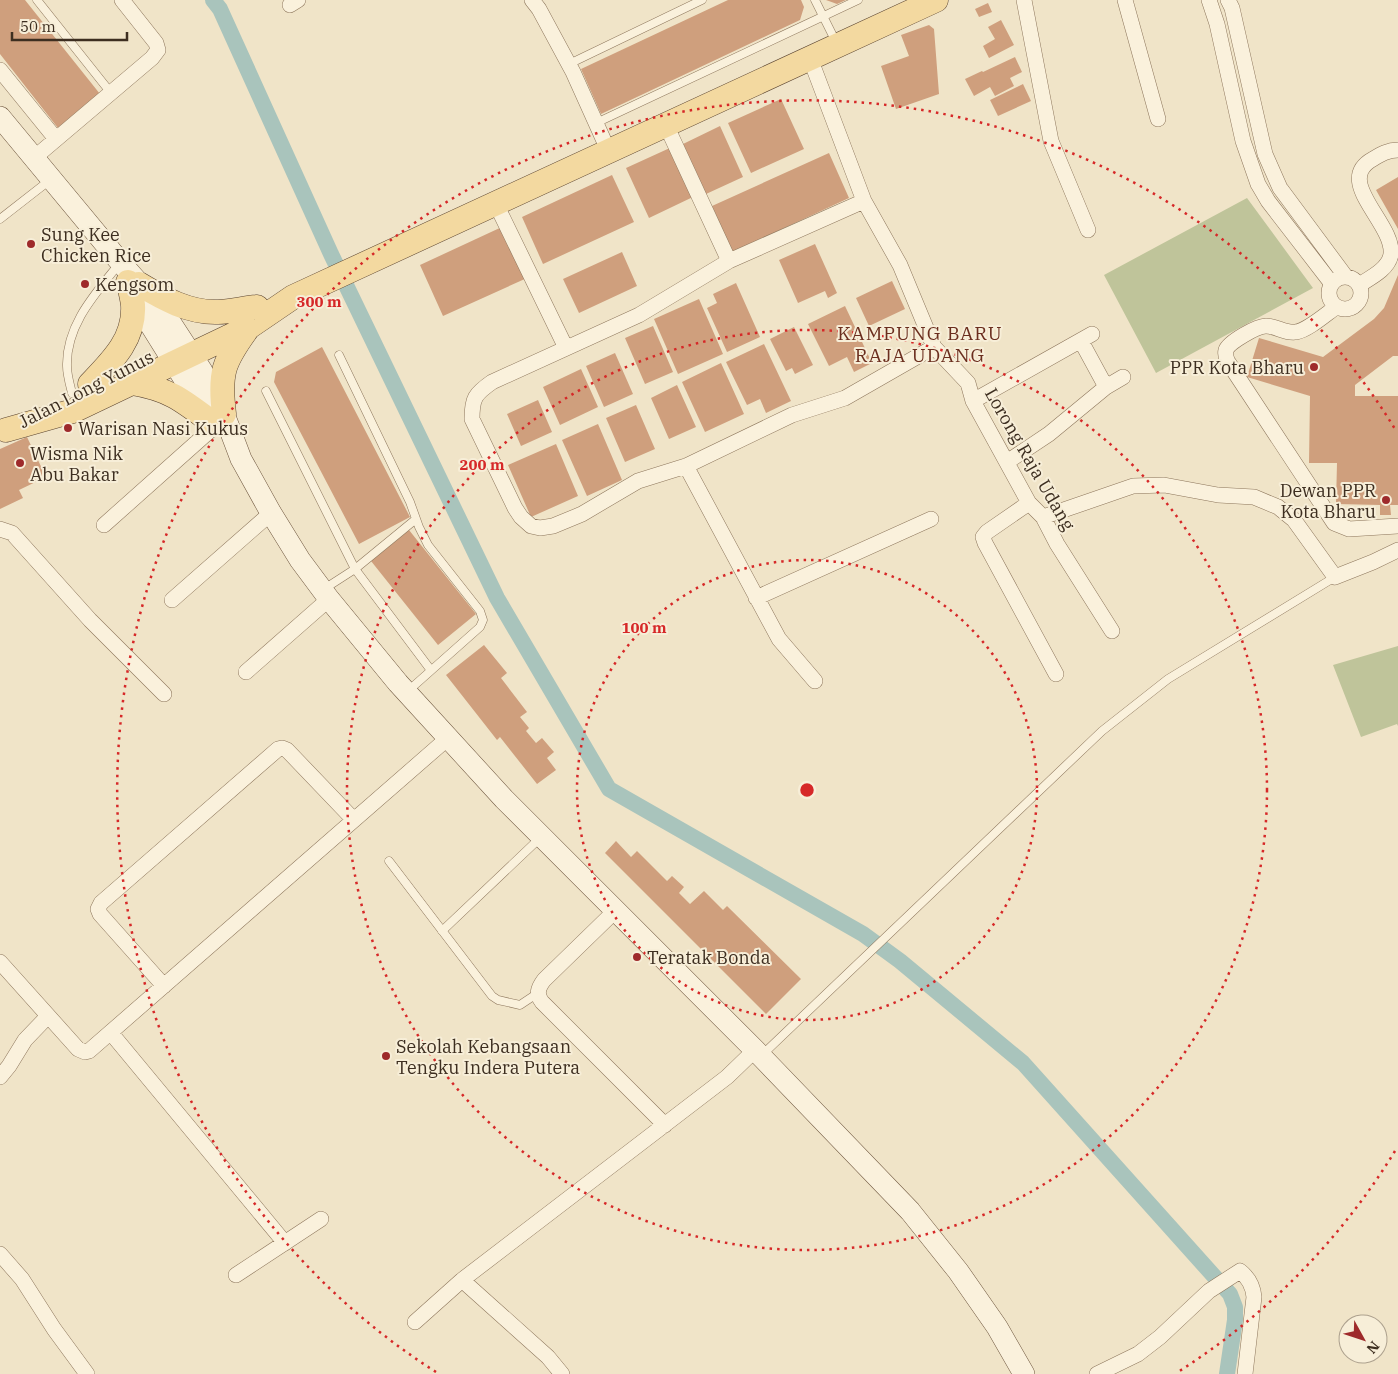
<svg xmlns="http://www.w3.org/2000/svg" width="1398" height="1374" font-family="'IBM Plex Serif',serif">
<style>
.cemetery{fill:#bfc49a}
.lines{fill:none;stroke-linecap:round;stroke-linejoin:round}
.canal{stroke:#a9c4bc;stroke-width:16}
.building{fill:#cf9f7d}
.lane-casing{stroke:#8d765c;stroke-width:9}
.street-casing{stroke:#8d765c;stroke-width:16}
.secondary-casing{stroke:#6f573f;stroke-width:22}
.primary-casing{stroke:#5b4430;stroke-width:25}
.lane{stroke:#faf1dc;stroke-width:8}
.street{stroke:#faf1dc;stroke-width:15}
.secondary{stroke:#faf1dc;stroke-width:21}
.primary{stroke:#f3d9a0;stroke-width:24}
.ring{fill:none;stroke:#d62828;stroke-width:2.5;stroke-dasharray:2.5 5}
.poi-dot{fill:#9e2a2b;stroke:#f7eed8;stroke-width:2}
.labels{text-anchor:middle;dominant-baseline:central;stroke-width:4;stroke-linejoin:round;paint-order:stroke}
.poi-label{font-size:18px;fill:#3d2e20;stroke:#f7eed8;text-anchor:start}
.street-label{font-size:18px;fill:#3d2e20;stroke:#f7eed8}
.neighbourhood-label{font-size:19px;letter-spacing:1px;fill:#6b2e1e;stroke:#f7eed8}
.centre{fill:#d62828;stroke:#f7eed8;stroke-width:2.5}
.ring-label{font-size:15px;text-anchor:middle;font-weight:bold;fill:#d62828;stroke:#f7eed8;stroke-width:4;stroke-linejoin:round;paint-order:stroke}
</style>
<rect width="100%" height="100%" fill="#f0e4c8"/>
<path class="cemetery" d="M1247,198L1313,288L1156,373L1104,275Z
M1398,646V726L1397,724L1361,737L1333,665Z"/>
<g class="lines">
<path class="canal" d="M213,0L220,9L331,254L497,598L609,789L863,934L900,961L1023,1063L1230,1294L1235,1307V1320L1227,1374"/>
</g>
<path class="building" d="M0,0H25L100,94L58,128L0,54Z
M728,0H801L804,7L800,20L601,114L581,69Z
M826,0H846L837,4Z
M988,3L992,12L979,17L975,9Z
M1001,20L1014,45L989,58L983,46L995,39L988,27Z
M929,25L934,29L939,94L896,109L881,66L909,56L901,35Z
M1015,57L1022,72L1010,78L1014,86L995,96L990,87L974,96L965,79L982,71L983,72Z
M1023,84L1031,101L998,116L990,100Z
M781,99L804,149L751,173L728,123Z
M720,126L743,177L706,194L683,144Z
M672,147L695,196L649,218L626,168Z
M829,153L849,198L732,252L712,206Z
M612,175L634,222L543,264L522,217Z
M1398,177V229L1376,190Z
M504,226L527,278L443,316L420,265Z
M815,244L837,293L828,298L825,291L798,303L779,260Z
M622,252L637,286L579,313L563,279Z
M1398,275V356H1393L1355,385V396H1398V505H1390L1391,515H1380V505L1336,504L1337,463H1309L1310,396L1247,377L1259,338L1323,357L1374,319L1384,308Z
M892,281L905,309L869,326L856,298Z
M736,283L760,337L727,352L707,308L717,303L713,294Z
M699,299L723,354L678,374L654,319Z
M845,306L872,363L854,372L847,357L829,366L808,324Z
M653,326L673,372L645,384L625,338Z
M794,327L813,365L795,374L792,368L786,371L770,339Z
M764,344L791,401L766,413L760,399L747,405L726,362Z
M322,347L410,517L359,544L274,382L276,372Z
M615,353L633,394L604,407L586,366Z
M721,363L744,414L705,432L682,382Z
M581,369L598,407L560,425L543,387Z
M677,385L696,427L669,439L651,398Z
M538,400L552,432L521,446L507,414Z
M636,405L655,449L625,462L606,418Z
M598,424L622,480L587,496L562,440Z
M27,437L46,477L19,490L23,498L0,509V449Z
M556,444L578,496L531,517L508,465Z
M409,530L476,614L438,645L371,561Z
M484,645L507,673L501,678L527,712L520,717L529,728L526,731L536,743L542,738L554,752L547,758L556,770L537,784L500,737L497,740L446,675Z
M616,841L631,857L637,851L667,881L672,876L684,887L679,893L690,904L704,891L723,910L727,906L801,979L766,1014L605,853Z"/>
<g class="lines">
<g class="lane-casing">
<path id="lane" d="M37,0L111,93
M815,0L837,44
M569,64L702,0
M596,123L858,0
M0,219L50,180
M339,355L410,502L419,527L428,545L480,611L483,620L480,627L408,691
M266,391L355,569L416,519
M72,393C70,385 67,375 67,366C66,325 95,294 119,264
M324,589L355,569L430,669
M389,861L492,996L498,1000L520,1005L538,993
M442,931L540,838
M762,1055L1102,731L1168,679L1335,577"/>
</g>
<g class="street-casing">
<path id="street" d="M532,0L539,9L573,72L609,152
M1024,0L1051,141L1088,230
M1125,0L1158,119
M1209,0L1217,24L1243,141L1258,184L1268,201L1332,284
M1228,0L1232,8L1265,154L1280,188L1346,277
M290,5L298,0
M810,58L864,201L900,265L934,347L968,383L973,401L1029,503L1043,517L1057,544L1112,631
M0,70L56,139
M666,125L729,261
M34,158L152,58L158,50L156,43L122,0
M864,201L729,261L639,315L492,382C475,394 472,398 472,419L515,508L521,517L531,526L540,528L553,526L582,514L638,481L686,466L792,415L845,398L934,347
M496,204L566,348
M1329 293a16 16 0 1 1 32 0a16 16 0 1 1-32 0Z
M1359,285C1370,278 1389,269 1391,254C1394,223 1333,181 1373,159C1381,154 1388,150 1398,150
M1336,307C1326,314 1308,330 1296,332C1286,334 1276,326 1266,326C1257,326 1229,342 1226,350C1225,354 1226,358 1228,362L1334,523L1349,529L1398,526
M1081,341L1106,387
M973,401L1092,334
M1007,462L1049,434L1106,387L1123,377
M686,466L779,639L815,681
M1029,503L987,532L983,537L985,543L1056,674
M1043,517L1133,486L1164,485L1218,495L1254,497L1278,507L1294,520L1335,577L1373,562L1398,550
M104,525L214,427
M0,529L12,533L90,620L164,694
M756,598L931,519
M172,600L271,513
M246,672L329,599
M615,911L544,980C538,988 536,994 542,1002L665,1125
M0,962L78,1049L85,1052L89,1051L448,738
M164,986L100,914L98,909L101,903L278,749L282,748L287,750L354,820
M111,1033L285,1243
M0,1077L9,1066L25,1040L48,1016
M0,1254L22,1279L54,1329L87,1374
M236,1275L321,1219
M462,1280L548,1357L562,1374
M415,1322L462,1280L727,1077L755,1050
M1097,1374L1138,1354L1160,1337L1209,1291L1240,1271C1249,1278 1253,1286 1254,1297L1245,1374"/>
</g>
<g class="secondary-casing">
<path id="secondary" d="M0,117L121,263L161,308L202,371L224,414L241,459L271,513L300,560L329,599L398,683L504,799L755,1050L910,1211L958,1271L997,1327L1024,1374
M133,291L143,313L209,419"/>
</g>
<g class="primary-casing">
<path id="primary" d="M139,284C164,299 189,313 218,312C231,312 244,308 257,307
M132,383C168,389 181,399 210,421
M90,384C112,361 135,339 133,305C132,297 130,289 128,282
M224,414C219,373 223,362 248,328
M6,430L73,411L249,327L293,297L936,0"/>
</g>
<use href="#lane" class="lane"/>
<use href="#street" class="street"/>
<use href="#secondary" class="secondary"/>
<use href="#primary" class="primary"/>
</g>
<g class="ring">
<circle cx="807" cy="790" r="230"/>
<circle cx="807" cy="790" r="460"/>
<path d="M1395 1151A690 690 0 0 1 1178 1372M436 1372A690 690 0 1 1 1395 429"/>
</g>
<g class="poi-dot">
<circle cx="31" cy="244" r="5"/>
<circle cx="85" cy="284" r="5"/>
<circle cx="1314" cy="367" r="5"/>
<circle cx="68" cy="428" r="5"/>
<circle cx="20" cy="463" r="5"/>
<circle cx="1386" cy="500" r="5"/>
<circle cx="637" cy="957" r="5"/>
<circle cx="386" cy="1056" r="5"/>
</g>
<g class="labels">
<g class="poi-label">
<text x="41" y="234">Sung Kee<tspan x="41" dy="21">Chicken Rice</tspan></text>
<text x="95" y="284">Kengsom</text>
<text x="1304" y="367" text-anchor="end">PPR Kota Bharu</text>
<text x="78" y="428">Warisan Nasi Kukus</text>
<text x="30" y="453">Wisma Nik<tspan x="30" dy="21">Abu Bakar</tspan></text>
<text x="1376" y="490" text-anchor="end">Dewan PPR<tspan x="1376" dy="21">Kota Bharu</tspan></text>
<text x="647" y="957">Teratak Bonda</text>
<text x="396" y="1046">Sekolah Kebangsaan<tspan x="396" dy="21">Tengku Indera Putera</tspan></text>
</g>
<g class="street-label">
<text transform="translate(86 389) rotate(-27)">Jalan Long Yunus</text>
<text transform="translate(1030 459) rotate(60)">Lorong Raja Udang</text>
</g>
<g class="neighbourhood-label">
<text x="920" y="333">KAMPUNG BARU<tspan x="920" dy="22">RAJA UDANG</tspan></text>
</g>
</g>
<circle cx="807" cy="790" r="8" class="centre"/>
<g class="ring-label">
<text x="319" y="307">300 m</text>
<text x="482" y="470">200 m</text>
<text x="644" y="633">100 m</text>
</g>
<g transform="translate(1363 1339) rotate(130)"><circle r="24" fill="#f7eed8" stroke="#ada18e"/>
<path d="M0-4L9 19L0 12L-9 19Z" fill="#9e2a2b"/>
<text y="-8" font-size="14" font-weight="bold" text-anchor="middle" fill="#3d2e20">N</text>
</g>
<path d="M12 32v8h115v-8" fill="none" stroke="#3d2e20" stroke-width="2.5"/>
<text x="20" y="32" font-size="15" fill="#3d2e20" stroke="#f7eed8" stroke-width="4" paint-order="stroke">50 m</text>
</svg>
